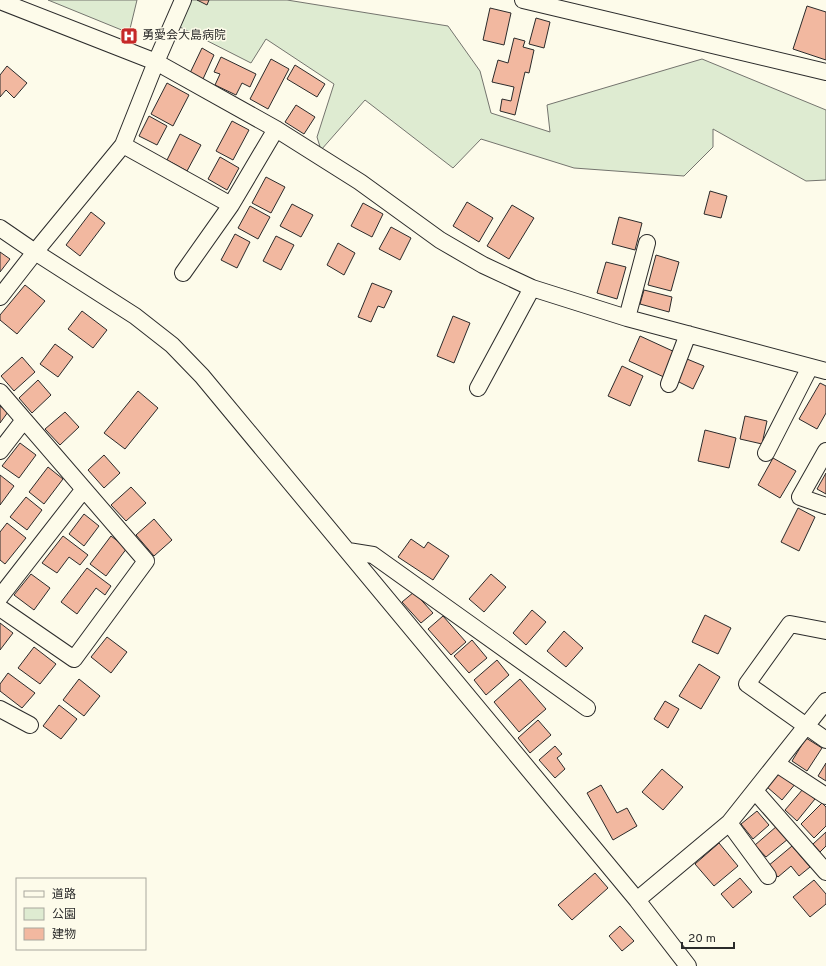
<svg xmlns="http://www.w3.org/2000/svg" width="826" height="966" font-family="Overpass,'Noto Sans JP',sans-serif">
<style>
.green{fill:#deebd1;stroke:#74746e}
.building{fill:#f2b8a0;stroke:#2b2b2b}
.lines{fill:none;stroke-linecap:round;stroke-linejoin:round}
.street-casing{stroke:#2b2b2b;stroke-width:18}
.street{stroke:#fdfbea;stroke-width:16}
.labels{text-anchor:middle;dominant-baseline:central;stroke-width:3;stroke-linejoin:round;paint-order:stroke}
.poi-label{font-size:12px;fill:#2b2b2b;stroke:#fdfbea;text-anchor:start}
</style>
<rect width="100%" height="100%" fill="#fdfbea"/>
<path class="green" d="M48,0H137L129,33Z
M191,0H287L448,26L480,71L491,113L550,132L547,105L702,59L826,110V180L806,181L713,129V147L684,176L574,168L481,139L453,168L365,100L321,150L317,137L334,84L266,39L251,63L178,26Z"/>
<path class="building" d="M197,0H209L207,5Z
M807,6L826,12V60L793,49Z
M490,8L511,13L504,45L483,40Z
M536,18L550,22L544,48L529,44Z
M514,38L525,41L523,47L534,50L529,73L525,72L515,115L500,111L502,99L511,101L514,87L492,82L498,60L508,63Z
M202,48L214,55L203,79L190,73Z
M221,57L256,74L250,87L242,83L236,95L215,85L220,74L214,72Z
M271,59L289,69L268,109L250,99Z
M295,65L325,84L317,97L287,79Z
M7,66L27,83L14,98L6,90L0,97V75Z
M167,83L189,95L173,126L151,114Z
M296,105L315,117L304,134L285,122Z
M149,116L167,126L157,145L139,136Z
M232,121L249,130L233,160L216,151Z
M180,134L201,145L187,171L167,160Z
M220,157L239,168L227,190L208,179Z
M266,177L285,187L271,213L252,203Z
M710,191L727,196L721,218L704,214Z
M467,202L493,218L479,242L453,226Z
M363,203L383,214L372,237L351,226Z
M292,204L313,215L301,237L280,226Z
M512,205L534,218L509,259L487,246Z
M250,206L270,217L258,239L238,228Z
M91,212L105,223L80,256L66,245Z
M619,217L642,223L635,250L612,244Z
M391,227L411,238L400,260L379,249Z
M235,234L250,242L237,268L221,260Z
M276,236L294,245L281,270L263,261Z
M338,243L355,253L344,275L327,265Z
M0,252L10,259L0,272Z
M656,255L679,262L671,291L648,285Z
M606,262L626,267L617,299L597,293Z
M372,283L392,291L384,308L378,306L371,322L358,317Z
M25,285L45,301L17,334L0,320V315Z
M644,290L672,297L669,312L640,304Z
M82,311L107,330L93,348L68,329Z
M453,316L470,323L454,363L437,356Z
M640,336L677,353L666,378L629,361Z
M55,344L73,357L58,377L40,364Z
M22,357L35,372L14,391L1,376Z
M687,359L704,366L693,389L677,381Z
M622,366L643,376L630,406L608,396Z
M38,380L51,395L32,413L19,398Z
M820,383L826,386V413L817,429L799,419Z
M138,391L158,408L125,449L104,433Z
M0,406L8,412L0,423Z
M65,412L79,427L60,445L45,429Z
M745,416L767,421L762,444L740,439Z
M705,430L736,438L729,468L698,461Z
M20,443L36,455L19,478L2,466Z
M104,455L120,473L104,488L88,470Z
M773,458L796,471L780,498L758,485Z
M48,467L63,479L44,504L29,492Z
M826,473V494L817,489Z
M0,475L14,486L0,505Z
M131,487L146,503L126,521L111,505Z
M26,497L42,510L27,530L10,517Z
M798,508L815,517L799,551L781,542Z
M84,514L99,526L84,546L69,534Z
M154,519L172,540L154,556L136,535Z
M7,523L26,538L5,564L0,560V532Z
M63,536L88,555L80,565L69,557L57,573L42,563Z
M111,536L127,548L106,576L90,564Z
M411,539L424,548L428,542L449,556L433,580L398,557Z
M87,568L111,586L105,595L96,588L77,614L61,602Z
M31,574L50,588L34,610L14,595Z
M491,574L506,587L484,612L469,599Z
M414,592L433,613L421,623L402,602Z
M532,610L546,622L526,645L513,633Z
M705,615L731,628L718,654L692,642Z
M443,616L466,642L451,655L428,629Z
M0,623L13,633L0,650Z
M564,631L583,648L566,667L547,651Z
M107,637L127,652L111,673L91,657Z
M472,640L487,658L469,673L454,656Z
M34,647L56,664L40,684L18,668Z
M497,660L509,675L486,695L474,680Z
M699,664L720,677L701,709L679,696Z
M8,673L35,693L22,708L0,691V684Z
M79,679L100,696L84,716L63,700Z
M520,679L546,709L519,732L494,702Z
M665,701L679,709L668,728L654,719Z
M59,705L77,719L61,739L43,726Z
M538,720L551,735L530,753L518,738Z
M806,738L822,748L807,771L792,761Z
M555,746L562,754L557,758L565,769L555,778L539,760Z
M826,763V781L818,776Z
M662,769L683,787L663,810L642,792Z
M781,771L796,783L782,800L767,787Z
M601,785L617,813L627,808L637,826L613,840L587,793Z
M803,789L815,799L797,821L785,810Z
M822,803L826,807V826L814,838L801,824Z
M757,811L769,825L753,839L741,824Z
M777,826L788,839L766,857L755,845Z
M826,832V846L820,852L813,844Z
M719,843L738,866L714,886L695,864Z
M792,846L810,867L799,876L791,866L778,877L768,866Z
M595,873L608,888L572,920L558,905Z
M740,878L752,892L733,908L721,894Z
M814,880L826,894V904L810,917L793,897Z
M620,926L634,941L622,951L609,936Z"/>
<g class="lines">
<g class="street-casing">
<path id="street" d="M523,0L826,72
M0,1L156,62L276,129L360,182L440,240L483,265L532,288L627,318L826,371
M123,145L231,205L276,129
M0,228L35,252L135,316L172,345L202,376L637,900L688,966
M183,273L231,205
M0,297L35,252L123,145L156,62L183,0
M627,318L647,243
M669,384L688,334
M478,388L532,288
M0,392L146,561L74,659L0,608
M0,451L24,420
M826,451L800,497L826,506
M766,453L810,367
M348,551L373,555L587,708
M0,597L84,489
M826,631L790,624L747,684L826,740
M0,709L30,725
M777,764L826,796
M755,791L826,872
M729,823L768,876
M637,900L729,823L826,701"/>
</g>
<use href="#street" class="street"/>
</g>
<defs>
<g id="hospital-square" transform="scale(0.9)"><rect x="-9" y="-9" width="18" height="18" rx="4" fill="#c62828" stroke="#fdfbea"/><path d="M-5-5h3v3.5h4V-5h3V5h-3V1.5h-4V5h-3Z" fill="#fff"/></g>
</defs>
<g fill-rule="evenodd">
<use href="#hospital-square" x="129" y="36"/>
</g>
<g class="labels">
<g class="poi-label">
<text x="142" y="36">勇愛会大島病院</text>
</g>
</g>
<rect x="16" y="878" width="130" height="72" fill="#fdfbea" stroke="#a9a89e"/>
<rect x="24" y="891" width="20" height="6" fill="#fdfbea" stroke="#a9a89e"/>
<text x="52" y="898" font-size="12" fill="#2b2b2b">道路</text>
<rect x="24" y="908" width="20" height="12" fill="#deebd1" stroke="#a9a89e"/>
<text x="52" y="918" font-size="12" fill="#2b2b2b">公園</text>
<rect x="24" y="928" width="20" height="12" fill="#f2b8a0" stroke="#a9a89e"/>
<text x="52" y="938" font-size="12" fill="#2b2b2b">建物</text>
<path d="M682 942v6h52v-6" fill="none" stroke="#2b2b2b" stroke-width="2"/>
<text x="688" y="942" font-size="12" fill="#2b2b2b" stroke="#fdfbea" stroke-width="3" paint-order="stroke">20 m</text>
</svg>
